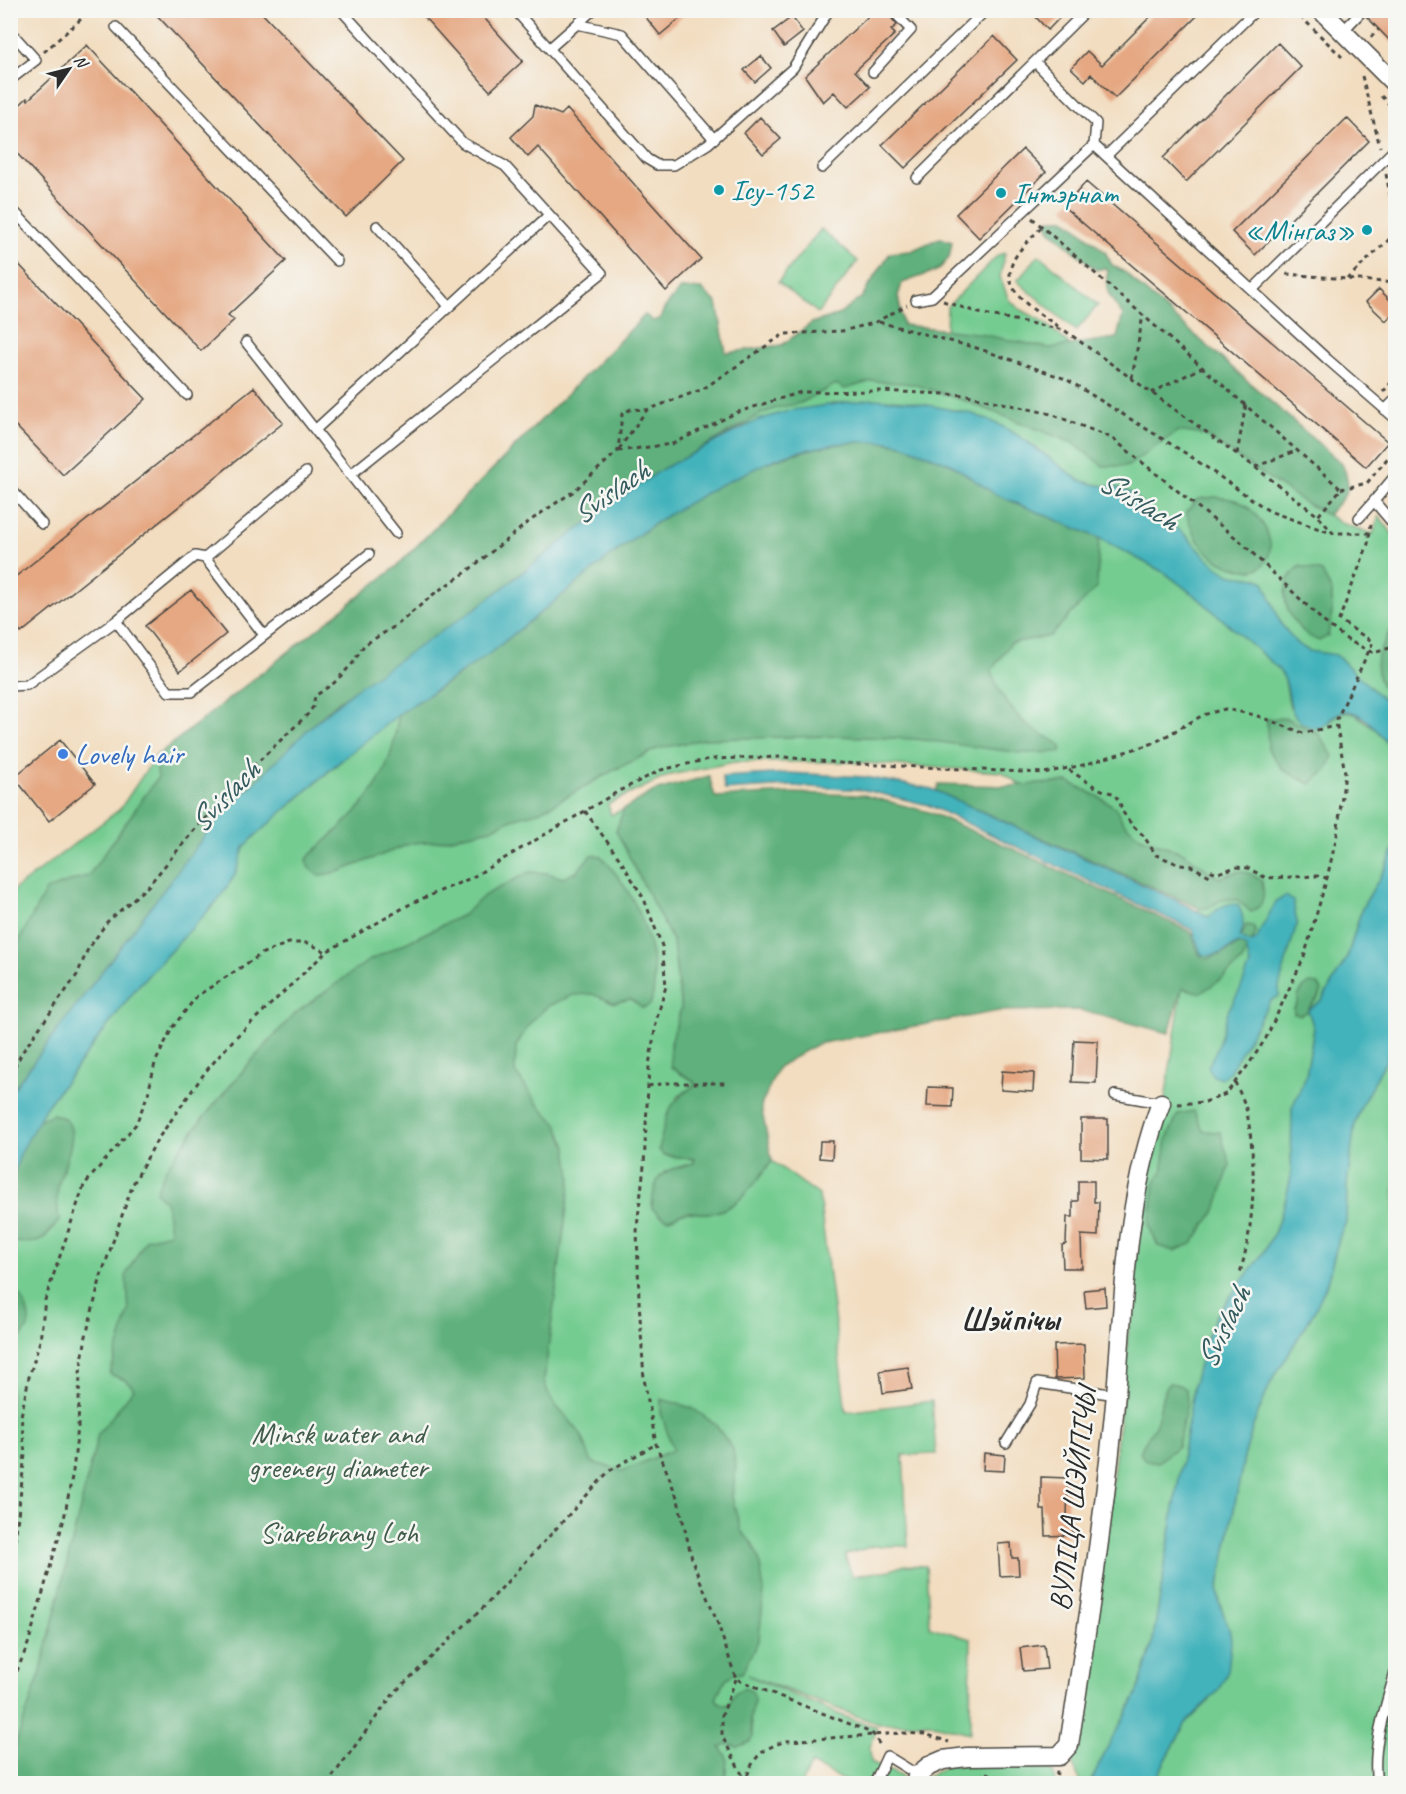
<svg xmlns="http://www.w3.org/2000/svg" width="1406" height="1794" font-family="Caveat,sans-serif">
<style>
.green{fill:#74cc91;stroke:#507c5e;stroke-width:1.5}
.forest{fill:#5fb07b;stroke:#456e53;stroke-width:1.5}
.water{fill:#42b2bb;stroke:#366e73;stroke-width:1.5}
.building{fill:#e5a883}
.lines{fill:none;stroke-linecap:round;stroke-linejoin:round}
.lane-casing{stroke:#494641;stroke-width:12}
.street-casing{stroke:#494641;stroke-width:21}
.path{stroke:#494641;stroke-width:3;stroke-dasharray:4.5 4.5;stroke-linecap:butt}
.lane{stroke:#fff;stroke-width:9}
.street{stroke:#fff;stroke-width:18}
.culture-dot{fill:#0f9aa8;stroke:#f6f6f2;stroke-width:2}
.shop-dot{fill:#3f7fe0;stroke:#f6f6f2;stroke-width:2}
.labels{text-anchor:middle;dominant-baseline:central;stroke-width:5;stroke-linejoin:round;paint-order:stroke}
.culture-label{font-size:30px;fill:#0d838f;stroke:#f6f6f2;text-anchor:start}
.shop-label{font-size:30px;fill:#366cbe;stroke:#f6f6f2;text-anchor:start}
.park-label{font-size:30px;fill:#415b4a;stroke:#f6f6f2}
.street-label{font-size:30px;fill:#2b2b2b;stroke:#f6f6f2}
.water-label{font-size:32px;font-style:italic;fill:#335a5d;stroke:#f6f6f2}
.neighbourhood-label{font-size:32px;font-weight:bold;fill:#2b2b2b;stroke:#f6f6f2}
</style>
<rect width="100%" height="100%" fill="#f6f6f2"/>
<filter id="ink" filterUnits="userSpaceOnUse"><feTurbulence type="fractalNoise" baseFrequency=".0167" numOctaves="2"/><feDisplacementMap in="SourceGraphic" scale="12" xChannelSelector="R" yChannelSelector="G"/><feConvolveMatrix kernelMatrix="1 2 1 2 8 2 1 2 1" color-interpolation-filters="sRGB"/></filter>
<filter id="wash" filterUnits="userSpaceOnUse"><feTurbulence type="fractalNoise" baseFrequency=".008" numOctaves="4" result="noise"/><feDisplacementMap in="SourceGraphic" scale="24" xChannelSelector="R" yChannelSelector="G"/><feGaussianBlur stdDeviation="1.35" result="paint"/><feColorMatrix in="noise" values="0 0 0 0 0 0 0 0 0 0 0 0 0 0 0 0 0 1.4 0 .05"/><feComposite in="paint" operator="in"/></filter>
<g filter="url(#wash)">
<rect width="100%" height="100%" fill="#f2ddc0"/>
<path class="green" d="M1051,219H1064L1074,225L1105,252L1112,265L1126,273L1140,287L1342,464C1355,493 1344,494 1328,515L1341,523L1373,534L1379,516L1395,537V622L1385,640L1382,662L1395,689V709L1354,674L1340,658L1309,651L1297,644L1281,624L1264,582L1256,578L1232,575L1223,571L1205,556L1186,535L1169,524L1154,518L1137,498L1124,489L1097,485L1079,480L1031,444L998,424L959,411L890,400L837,403L775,415L741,427L646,480L479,606L354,690L211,827L11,1092V892L120,809L155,757L396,567L645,315L653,321L660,319L664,309L680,289H701L717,303L726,353L782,345L812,323L838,315L862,297L890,253L911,251L940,238L952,242L949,258L938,270L902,283L898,296L903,325L946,330L947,307L998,255L1005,253L1000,277L1009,300L1020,309L1044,322L1070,345L1117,338L1123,315C1111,298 1103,292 1108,271L1104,268L1096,270L1050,230L1046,221Z
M821,229L858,261L818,313L778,282Z
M1039,255L1098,305L1076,331L1017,281Z
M1011,501L1099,538L1165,573L1198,598L1280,670L1285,680L1290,708L1330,722L1337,714L1343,712L1355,714L1380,733L1395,756V847L1385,869L1362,908L1347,958L1322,1000L1308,1010L1314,1028L1306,1076L1292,1108L1291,1177L1285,1202L1275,1231L1263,1253L1216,1316L1205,1343L1194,1384L1152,1646L1137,1694L1106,1750L1091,1783H1081L1070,1758L1076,1750L1082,1734L1122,1398L1139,1213L1160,1133L1182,988L1199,908L1002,772L847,762H735L670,775L608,804L611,815L624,809L617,832L673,942L681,1008L670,1047L679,1073L694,1081V1086L677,1097L664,1155L695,1159L694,1163L664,1172L686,1212C694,1212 703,1214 710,1213C738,1209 756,1182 772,1161L819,1195L846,1412L932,1401L936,1454L903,1455L908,1546H873L845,1555L852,1576L890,1570L905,1565L926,1566L930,1627L971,1639L970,1733L929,1723L878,1724L747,1675L848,1718L877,1727L870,1747L871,1762L903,1777L899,1783H849L811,1764L801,1784H11L10,1183L38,1120L46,1107L138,986L219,899L235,875L244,848L248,842L365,740L399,714L516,632L619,549Z
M1395,1018V1783L1153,1784L1186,1723L1210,1700L1227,1623L1219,1602L1218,1591L1244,1457L1253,1426L1271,1382L1313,1314L1326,1286L1340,1235L1346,1222L1347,1184L1355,1123L1362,1104L1387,1059L1393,1038Z
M1043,1764L1054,1774L1055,1784H921L922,1780L948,1765Z"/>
<path class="forest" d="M1051,219H1064L1074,225L1105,252L1112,265L1126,273L1140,287L1342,464C1354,491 1346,495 1327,515L1304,502L1204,435L1178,431L1128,466H1103L1073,443L968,402L913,384L872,381L845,389L836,384L801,403L777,408L761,414L646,480L611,504L479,606L339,701L309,728L211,827L11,1092V956L46,890L89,875L158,777L155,757L396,567L645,315L653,321L660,319L664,309L680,289H701L717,303L726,353L782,345L812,323L838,315L862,297L890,253L911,251L940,238L952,242L949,258L938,270L902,283L898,296L903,325L975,333L1049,348L1117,338L1123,315C1111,298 1103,292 1108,271L1104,268L1096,270L1050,230L1046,221Z
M872,441L903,445L935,457L951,464L995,494L1099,538L1097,587L1050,636L1011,643L991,671C999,693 1013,715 1033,729C1043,736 1051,737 1061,746V752L1021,753L916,739L836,736L704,739L657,749L616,769L541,811L512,819L491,829L438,841L412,843L341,871L319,876L309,868L306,861L310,855C341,827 375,800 389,759C394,745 396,729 399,714C433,692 468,670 500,645C610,559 723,446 872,441Z
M1215,497C1222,498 1232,498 1238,501C1259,511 1283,546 1262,566C1256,571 1248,571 1240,569C1209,561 1194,542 1186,512L1198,499Z
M1300,566L1322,572L1332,592V613L1328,636L1319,641C1296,632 1278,605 1288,580C1290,575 1296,570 1300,566Z
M1395,624V703C1383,695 1372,669 1378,655C1382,644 1390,634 1395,624Z
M1286,718L1319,734L1333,756L1327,770L1310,784L1283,770L1268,749L1267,719Z
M709,776L715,797L791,793L864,795L929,812L1009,847L1191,932L1199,954L1206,959L1222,954L1238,945L1246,925L1253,926L1256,933L1242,961L1224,977L1201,993L1182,988L1169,1033L1079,1010L999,1011L817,1044L778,1067L761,1106L772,1161C756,1182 737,1212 708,1213C701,1214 695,1212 689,1212C671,1213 672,1229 652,1208C654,1171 662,1172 694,1163L695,1159L664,1155L659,1150C666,1117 664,1106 694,1086V1081L671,1067L670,1047L681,1008L673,942L616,831L624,809L654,791Z
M1068,782L1097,796L1115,807L1123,822L1140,837L1184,853L1219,878C1240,869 1243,868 1262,881C1265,894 1265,906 1251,912L1237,900L1222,899C1215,904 1208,910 1199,908L936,791L939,784L1008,786Z
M591,855L601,856C614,870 625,885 634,902C648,928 661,977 650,1005L643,1008L630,999L614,1003L592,994L573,995L548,1006L530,1023L516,1046L515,1072L537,1103L558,1125L567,1147L571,1177L544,1380C551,1409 567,1413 581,1435C586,1443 587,1453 592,1462L622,1471L673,1450L661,1413V1399L692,1408L715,1424L733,1449L736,1469L732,1497L741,1531L752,1543L759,1558L764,1591L759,1639L742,1673L733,1674L723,1683L716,1699L721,1704L728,1705L736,1692L744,1688L752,1691L755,1699L750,1719L753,1736L750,1742L737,1747L726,1744L720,1747L727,1758L725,1783H11V1757L41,1671L98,1434L134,1389L127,1381L110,1374L129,1310L126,1275L146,1239L170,1233L166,1203L156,1191L166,1168L199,1123L246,1067L293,1015L368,961L463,915L485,895L529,872L547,873L563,878L576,872Z
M1310,983L1318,984L1322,990C1320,1000 1310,1003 1307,1012L1300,1015L1294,1014V1008L1298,1002V996L1304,987Z
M1194,1111L1203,1131L1220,1132L1230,1164L1216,1210L1192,1244L1174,1251L1158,1246L1149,1226L1155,1181L1162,1173L1167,1139L1178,1114Z
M53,1114C90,1122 61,1166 58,1187C56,1198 58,1210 59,1221C39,1244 43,1244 12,1242L11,1245C11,1225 7,1202 11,1182C15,1161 27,1139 38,1120Z
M11,1281C18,1293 35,1314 27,1329C23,1337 15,1343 11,1352Z
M1170,1383L1179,1385L1186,1390L1187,1402L1178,1446L1157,1463L1146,1461L1140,1453C1144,1441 1151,1434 1156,1423C1162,1409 1159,1394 1170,1383Z"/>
<path class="water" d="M873,399L907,401L973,414L998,424L1019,436L1079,480L1097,485L1116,487L1131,493L1149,514L1181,531L1205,556L1223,571L1232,575L1256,578L1264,582L1281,624L1297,644L1309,651L1336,655L1386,702L1395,709V756C1387,741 1362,706 1341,712C1326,717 1325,739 1301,722C1287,712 1291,695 1285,680C1282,673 1277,667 1271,662L1198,598L1165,573L1099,538L995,494L951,464L903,445L888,442H855L835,444L795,452L775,459L716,487L658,521L619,549L489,654L399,714L332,768L254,837L244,848L235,875L219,899L138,986L46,1107L21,1152L11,1183V1092L211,827L309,728L354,690L479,606L611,504L664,468L758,420L792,410Z
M789,773L865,777L932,789L1176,900L1209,917C1218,909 1225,901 1238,905C1244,916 1245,925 1240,937L1250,943L1257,939L1261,929L1277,900L1286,896L1293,901L1297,923L1279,987V996L1270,1001L1230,1071L1222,1078L1213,1076L1208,1067L1218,1046L1229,1009L1240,990L1250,965L1246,947L1238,943C1226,950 1215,959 1201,954L1193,930L928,805L864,790L790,786L725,790L722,777Z
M1395,847L1396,1018L1393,1038L1387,1059L1362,1104L1355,1123L1347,1184L1346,1222L1340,1235L1326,1286L1313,1314L1271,1382L1253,1426L1244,1457L1218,1591L1219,1602L1230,1632L1231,1643L1228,1671L1218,1691L1186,1723L1153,1783H1091L1106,1750L1137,1694L1152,1646L1194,1384L1205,1343L1216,1316L1263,1253L1275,1231L1285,1202L1291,1177L1292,1108L1306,1076L1314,1029L1308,1010L1322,1000L1347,958L1362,908L1385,869Z"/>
<g id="blocks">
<path class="building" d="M152,10H259L403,161L346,217Z
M418,10H477L523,61L490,91Z
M640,10H690L660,35Z
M875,10H885L897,25L891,30L895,34L855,71L870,87L848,107L834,92L823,102L805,76Z
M1029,10H1067L1048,30Z
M1157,10H1203L1115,98L1091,74L1085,81L1071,68L1087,51L1102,65Z
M1369,10H1395V46L1366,16Z
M792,17L803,32L784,47L773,31Z
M994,36L1017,60L905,168L882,145Z
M1278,43L1301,67L1186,182L1163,158Z
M87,45L286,261L228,315L234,320L201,351L10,146V114L27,98L28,100Z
M761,56L771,68L755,82L744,70Z
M535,105L561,115L567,109L701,259L666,291L538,147L528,157L511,137L533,116Z
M760,117L781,139L763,154L744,133Z
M1347,118L1369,141L1255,255L1232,232Z
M1023,149L1046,172L979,238L956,214Z
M1086,182L1388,442L1366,467L1064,207Z
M10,255L146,399L63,475L10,420Z
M1379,289L1395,305V311L1386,321L1366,302Z
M254,387L283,423L21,633L10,620V581Z
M191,590L226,634L180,671L145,626Z
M60,740L95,784L49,821L14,777Z
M1074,1040L1098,1041L1096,1083L1072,1082Z
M1002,1071L1034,1073L1033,1092L1001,1090Z
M928,1087L953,1088L952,1107L927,1106Z
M1081,1119H1108V1159L1081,1158Z
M820,1141H833L832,1159L819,1158Z
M1078,1181H1094V1202H1099L1098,1236L1081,1235L1082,1268H1063L1062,1245L1066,1244L1067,1217H1073V1201H1078Z
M1105,1288L1106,1306L1086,1308L1084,1290Z
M1084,1344L1085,1378L1055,1379L1054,1345Z
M908,1367L912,1389L883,1393L880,1371Z
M984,1453L1005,1455L1004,1471L983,1470Z
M1041,1477L1068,1478L1067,1518H1072L1073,1535L1046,1536L1045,1510H1041Z
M1011,1543L1012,1558H1018L1019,1575L1000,1576L998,1544Z
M1044,1645L1047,1669L1023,1671L1020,1648Z"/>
</g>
</g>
<g filter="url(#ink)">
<use href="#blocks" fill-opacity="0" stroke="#494641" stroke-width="1.5"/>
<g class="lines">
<g class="lane-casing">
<path id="lane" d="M341,10L463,143L505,166L602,273L350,475
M515,10L647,159L657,165H674L708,144L793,68L829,10
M577,24L622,34L714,139
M116,27L337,261
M10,31L36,60L10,80
M1343,31L1362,11
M550,48L593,10
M873,72L911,30L892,10
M1094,145L1327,359L1396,419
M1106,156L1256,10
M822,168L986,10
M917,178L1087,10
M10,207L187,395
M377,226L449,306
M1252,290L1396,148
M916,300L932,297L1094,145L1096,123L1035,62
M246,342L396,533
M1385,410L1396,399
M315,430L549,215
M1396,475L1374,501L1396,527
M10,488L42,524
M1359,518L1374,501
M205,558L264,635
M116,621L169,692H192L369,554
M10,686L27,685L116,621L195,556L205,558L306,472
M1115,1095L1161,1103
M1006,1443L1030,1404L1037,1383L1116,1395
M874,1784L887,1756L918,1775
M1377,1784C1371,1746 1386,1705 1396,1669"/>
</g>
<g class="street-casing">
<path id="street" d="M1321,10L1396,85
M914,1784L918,1775L929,1766L943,1760L967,1757L1059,1756L1069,1745C1087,1629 1105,1511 1116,1394C1124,1296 1126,1195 1161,1103"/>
</g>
<path class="path" d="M1294,10L1342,57
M1371,37L1379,29
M44,52L91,10
M1362,76L1380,147
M1381,96L1396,111
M1386,174L1396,225
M1032,218L1341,489L1318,516
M1041,228C1033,236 1023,245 1016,256C994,291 1038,312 1062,329
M1286,274L1396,283
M1347,279L1396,233
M943,301L979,313L1064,330L1255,467L1318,516L1333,533H1370
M879,322L980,349L1066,379L1190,456L1269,511L1331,533
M1132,378L1143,315
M1383,392L1396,377
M1151,393L1203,367
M619,449L646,411
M618,451L672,444L738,412L801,392L879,391L967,395L1051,414L1112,438L1241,542L1324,622L1349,641L1374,653L1396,646
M1237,454L1246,404
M1255,467L1298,450
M1341,489L1367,483L1396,448
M1069,770C1083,778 1097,791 1113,793L1120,802L1122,811L1132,825L1143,835L1156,855L1180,865L1191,866L1210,876L1212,871L1218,873L1236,867L1248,868L1266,878L1317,876L1327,878
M585,811L621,861L644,899L662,946L666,986L657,1018L649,1065L644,1166L637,1227L639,1301L644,1379L656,1444L678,1500L693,1563L718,1624L736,1679L860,1728L873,1734L881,1747
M10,1075L23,1051L77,975L87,951L107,922L148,886L201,822L225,801L239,780L308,714L313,707L315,696L334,683L353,663L364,645L397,625L435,593L465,573L531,520L574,491L618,451L622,414L631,409L647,410L703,389L784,334L842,331L874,323L907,305
M1235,1082C1239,1092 1245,1102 1247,1113C1257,1166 1255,1221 1240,1273
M648,1086L667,1083H726
M1178,1104L1205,1102L1226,1094L1249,1064L1266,1038L1304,957L1327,878L1337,835L1345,773L1336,721L1373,642L1339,620L1368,544L1371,524
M10,1585L25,1454L21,1416L29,1377L40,1341L45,1300L84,1185L136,1124L148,1094L155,1063L172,1028L197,996L263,953L289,943H308L326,952
M736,1679L722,1715V1736L745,1780
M10,1688L28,1644L64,1519L73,1471L78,1427L80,1373L86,1336L101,1276L133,1184L157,1140L206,1071L235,1038L326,952L412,903L471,878L619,791L661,770L710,759L784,757L840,763L1044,773L1083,765L1154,743L1203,715L1225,709L1255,715L1303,733L1336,726
M986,1773L1008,1780L1031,1784
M981,1774L987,1784
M327,1784L394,1693L486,1605L609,1471L656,1444
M745,1784C751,1758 762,1748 787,1741L901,1733L925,1734L949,1742
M1056,1784L1057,1770"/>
<use href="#lane" class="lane"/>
<use href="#street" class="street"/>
</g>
</g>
<g class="culture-dot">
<circle cx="719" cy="190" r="6"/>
<circle cx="1001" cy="193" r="6"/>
<circle cx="1367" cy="230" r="6"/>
</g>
<circle class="shop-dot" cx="63" cy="754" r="6"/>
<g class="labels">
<g class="culture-label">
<text x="731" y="190">Ісу-152</text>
<text x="1013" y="193">Інтэрнат</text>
<text x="1355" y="230" text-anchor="end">«Мінгаз»</text>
</g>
<g class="shop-label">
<text x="75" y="754">Lovely hair</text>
</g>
<g class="park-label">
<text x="338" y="1433">Minsk water and<tspan x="338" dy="34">greenery diameter</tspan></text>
<text x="339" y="1532">Siarebrany Loh</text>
</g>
<g class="street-label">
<text transform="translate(1073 1499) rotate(-83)">ВУЛІЦА ШЭЙПІЧЫ</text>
</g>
<g class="water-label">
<text transform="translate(610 492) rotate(-35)">Svislach</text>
<text transform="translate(1139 500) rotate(31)">Svislach</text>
<text transform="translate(224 796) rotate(-46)">Svislach</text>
<text transform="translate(1223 1327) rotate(-64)">Svislach</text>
</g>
<g class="neighbourhood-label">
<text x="1010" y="1319">Шэйпічы</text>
</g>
</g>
<rect width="1406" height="1794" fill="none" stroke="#f6f6f2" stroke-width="36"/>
<g transform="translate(69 69) rotate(55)" stroke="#f6f6f2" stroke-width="4.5" paint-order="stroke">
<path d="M0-4.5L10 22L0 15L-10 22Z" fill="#2b2b2b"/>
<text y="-9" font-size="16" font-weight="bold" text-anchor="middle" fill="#2b2b2b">N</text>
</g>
</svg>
